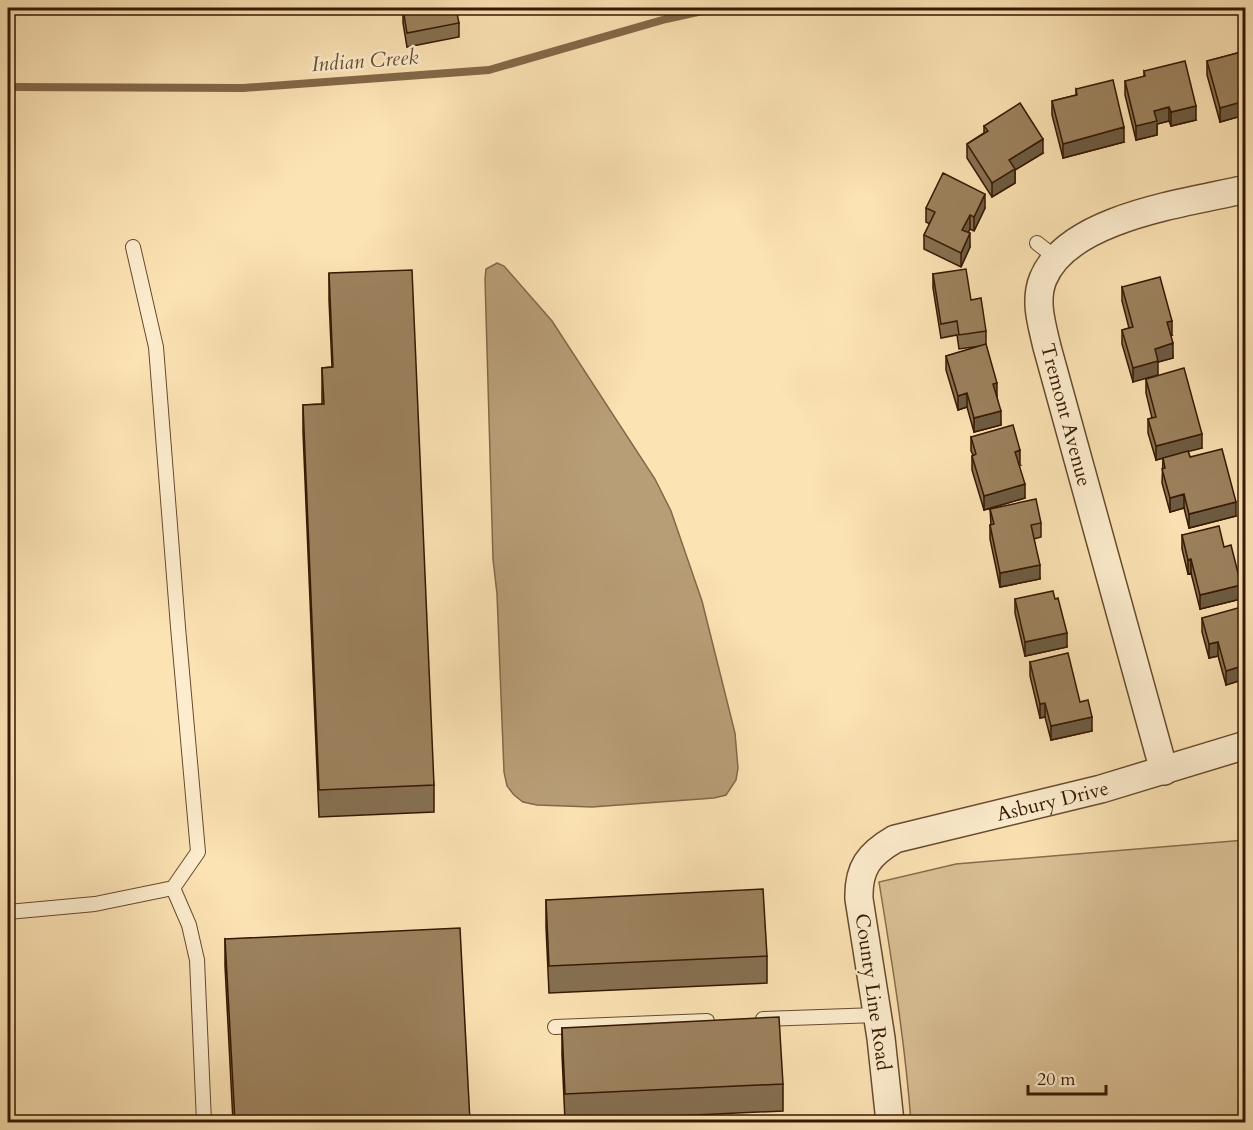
<svg xmlns="http://www.w3.org/2000/svg" width="1253" height="1130" font-family="Cardo,serif">
<style>
.green{fill:#dac096;stroke:#886c4c;stroke-width:1.5}
.water{fill:#b89e77;stroke:#846848;stroke-width:1.5}
.lines{fill:none;stroke-linecap:round;stroke-linejoin:round}
.stream{stroke:#846848;stroke-width:8}
.service-casing{stroke:#674b2e;stroke-width:16}
.minor-casing{stroke:#674b2e;stroke-width:30}
.service{stroke:#fdedce;stroke-width:14}
.minor{stroke:#fdedce;stroke-width:27}
.wall{fill:#867051;stroke:#351801;stroke-width:1.5}
.shaded-wall{fill:#6d5b42;stroke:#351801;stroke-width:1.5}
.building{fill:#9c825e;stroke:#351801;stroke-width:1.5}
.labels{text-anchor:middle;dominant-baseline:central;stroke-width:5;stroke-linejoin:round;paint-order:stroke}
.street-label{font-size:20px;fill:#351801;stroke:#fdedce}
.water-label{font-size:21px;font-style:italic;fill:#694e30;stroke:#fdedce}
</style>
<rect width="100%" height="100%" fill="#fce3b4"/>
<filter id="stains"><feTurbulence type="fractalNoise" baseFrequency=".00333" numOctaves="4"/><feColorMatrix values="0 0 0 0 .2 0 0 0 0 .09 0 0 0 0 .02 0 0 0 .5 -.17"/></filter>
<radialGradient id="worn" r=".72"><stop offset=".6" stop-color="#630" stop-opacity="0"/><stop offset="1" stop-color="#630" stop-opacity=".3"/></radialGradient>
<path class="green" d="M1245,840V1122H911C905,1042 892,962 879,882L956,864Z"/>
<path class="water" d="M497,263L504,266L552,321L655,479L671,511L702,601L735,733L738,768L736,780L726,795L714,798L592,807L537,805L523,802L514,795L507,786L504,772L497,594L493,559L485,279L486,269Z"/>
<g class="lines">
<path class="stream" d="M8,87L243,88L489,70L666,19L716,8"/>
<g class="service-casing">
<path id="service" d="M1037,243L1056,258
M173,888L189,925L197,960L204,1122
M8,912L95,904L173,888L198,852L178,627L156,347L133,247
M763,1019L877,1015
M555,1027L707,1021"/>
</g>
<g class="minor-casing">
<g id="minor">
<path d="M1164,771L1047,347C1042,325 1034,301 1043,279C1068,217 1187,203 1246,189"/>
<path id="s1" d="M890,1122L881,1038L859,899C858,868 869,854 895,839L1101,789L1246,745"/>
</g>
</g>
<use href="#service" class="service"/>
<use href="#minor" class="minor"/>
</g>
<path class="wall" d="M403,9L459,23V37L407,47L403,23Z
M1245,51V115L1220,122L1207,75V61Z
M1144,71L1196,120L1171,126L1169,121L1157,124V135L1136,140L1125,95V81L1144,77Z
M1076,89L1124,142L1063,158L1052,115V101L1076,95Z
M984,126L1043,153L1015,170V183L992,197L967,158V144L984,133Z
M926,208H985L974,231L970,229L968,232L970,247L961,267L924,249V235L930,224L926,222Z
M329,273L434,785V812L319,817L303,432V405L322,404V368L332,367L329,300Z
M933,274L971,300L986,331V345L997,397L1001,425L974,432L967,407L958,410L946,370V356L981,346L959,349L957,335L941,338L933,288Z
M1122,287L1172,335H1171L1173,358L1158,362L1133,382L1122,344V330L1129,328L1122,301Z
M1146,379L1202,448L1188,451L1190,457L1236,516L1189,528L1184,508L1170,512L1162,483L1163,458L1156,460L1148,433V419L1152,418L1146,393Z
M971,437L1020,465H1019L1025,498L984,510L972,470V456L973,455L971,451Z
M990,509L1041,523V537L1034,539L1040,579L1000,587L990,539V525H991Z
M1182,535L1224,547L1241,599L1200,609L1191,573L1188,574L1182,549Z
M1015,599H1055L1067,647L1025,656L1015,613Z
M1245,609V679L1226,685L1218,656L1209,658L1202,632V618Z
M1030,662L1080,702L1092,731L1051,740L1045,717L1040,718L1030,676Z
M546,900L767,956V983L549,993L546,927Z
M225,939L470,1122H233L225,966Z
M562,1028L783,1084V1111L565,1121L562,1055Z"/>
<path class="shaded-wall" d="M1242,89H1245V115L1220,122V108Z
M1196,106V120L1171,126V112Z
M1169,107V121L1157,124V135L1136,140V126L1154,111Z
M1124,127V142L1063,158V144Z
M1043,139V153L1015,170V183L992,197V183L1009,160Z
M985,194V208L974,231V217Z
M970,215V229L962,244V230Z
M970,233V247L961,267V253Z
M1172,321V335L1167,336V322Z
M1173,343V358L1158,362V375L1133,382V368L1155,349Z
M997,383V397L993,398V384Z
M967,393V407L958,410V396Z
M1001,411V425L974,432V418Z
M1202,434V448L1156,460V446Z
M1020,450V465L1015,466V452Z
M1025,484V498L984,510V496Z
M1184,494V508L1170,512V498Z
M1236,502V516L1189,528V514Z
M1191,559V573L1188,574V560Z
M1040,565V579L1000,587V573Z
M1241,585V599L1200,609V595Z
M1067,633V647L1025,656V642Z
M1218,642V656L1209,658V644Z
M1245,665V679L1226,685V671Z
M1045,703V717L1040,718V704Z
M1092,717V731L1051,740V726Z"/>
<path class="building" d="M410,8H456L459,23L407,33L403,9Z
M1245,51V89H1242L1245,101L1220,108L1207,61Z
M1185,61L1196,106L1171,112L1169,107L1154,111L1157,121L1136,126L1125,81L1145,76L1144,71Z
M1113,80L1124,127L1063,144L1052,101L1077,95L1076,89Z
M1020,103L1043,139L1009,160L1015,169L992,183L967,144L988,131L984,126Z
M943,173L985,194L974,217L970,215L962,230L970,233L961,253L924,235L935,212L926,208Z
M966,269L971,300L981,298L986,331L959,335L957,321L941,324L933,274Z
M412,270L434,785L319,790L303,405L324,404L322,368L333,367L329,273Z
M1160,277L1172,321L1167,322L1173,343L1155,349L1158,361L1133,368L1122,330L1133,327L1122,287Z
M986,344L997,383L993,384L1001,411L974,418L967,393L958,396L946,356Z
M1184,368L1202,434L1156,446L1148,419L1156,417L1146,379Z
M1013,425L1020,450L1015,452L1025,484L984,496L972,456L976,454L971,437Z
M1222,449L1236,502L1189,514L1184,494L1170,498L1162,469L1165,468L1163,458L1188,451L1190,457Z
M1036,499L1041,523L1031,525L1040,565L1000,573L990,525L994,524L990,509Z
M1219,526L1224,547L1231,545L1241,585L1200,595L1191,559L1188,560L1182,535Z
M1053,591L1055,599L1058,598L1067,633L1025,642L1015,599Z
M1245,606V665L1226,671L1218,642L1209,644L1202,618Z
M1068,653L1080,702L1088,700L1092,717L1051,726L1045,703L1040,704L1030,662Z
M763,889L767,956L549,966L546,900Z
M460,928L470,1122H235L225,939Z
M779,1017L783,1084L565,1094L562,1028Z"/>
<g class="labels">
<g class="street-label">
<text transform="translate(1066 415) rotate(75)">Tremont Avenue</text>
<text stroke="none"><textPath href="#s1" startOffset="462">Asbury Drive</textPath></text>
<text transform="translate(873 992) rotate(82)">County Line Road</text>
</g>
<g class="water-label">
<text transform="translate(365 61) rotate(-4)">Indian Creek</text>
</g>
</g>
<rect width="1253" height="1130" fill="none" stroke="#fce3b4" stroke-width="30"/>
<rect x="9" y="9" width="1235" height="1112" fill="none" stroke="#351801" stroke-width="3"/>
<rect x="15" y="15" width="1223" height="1100" fill="none" stroke="#351801" stroke-width="1.5"/>
<path d="M1028 1085v9h78v-9" fill="none" stroke="#351801" stroke-width="3"/>
<text x="1037" y="1085" font-size="18" fill="#351801" stroke="#fdedce" stroke-width="4.5" paint-order="stroke">20 m</text>
<rect width="100%" height="100%" filter="url(#stains)"/>
<rect width="100%" height="100%" fill="url(#worn)"/>
</svg>
